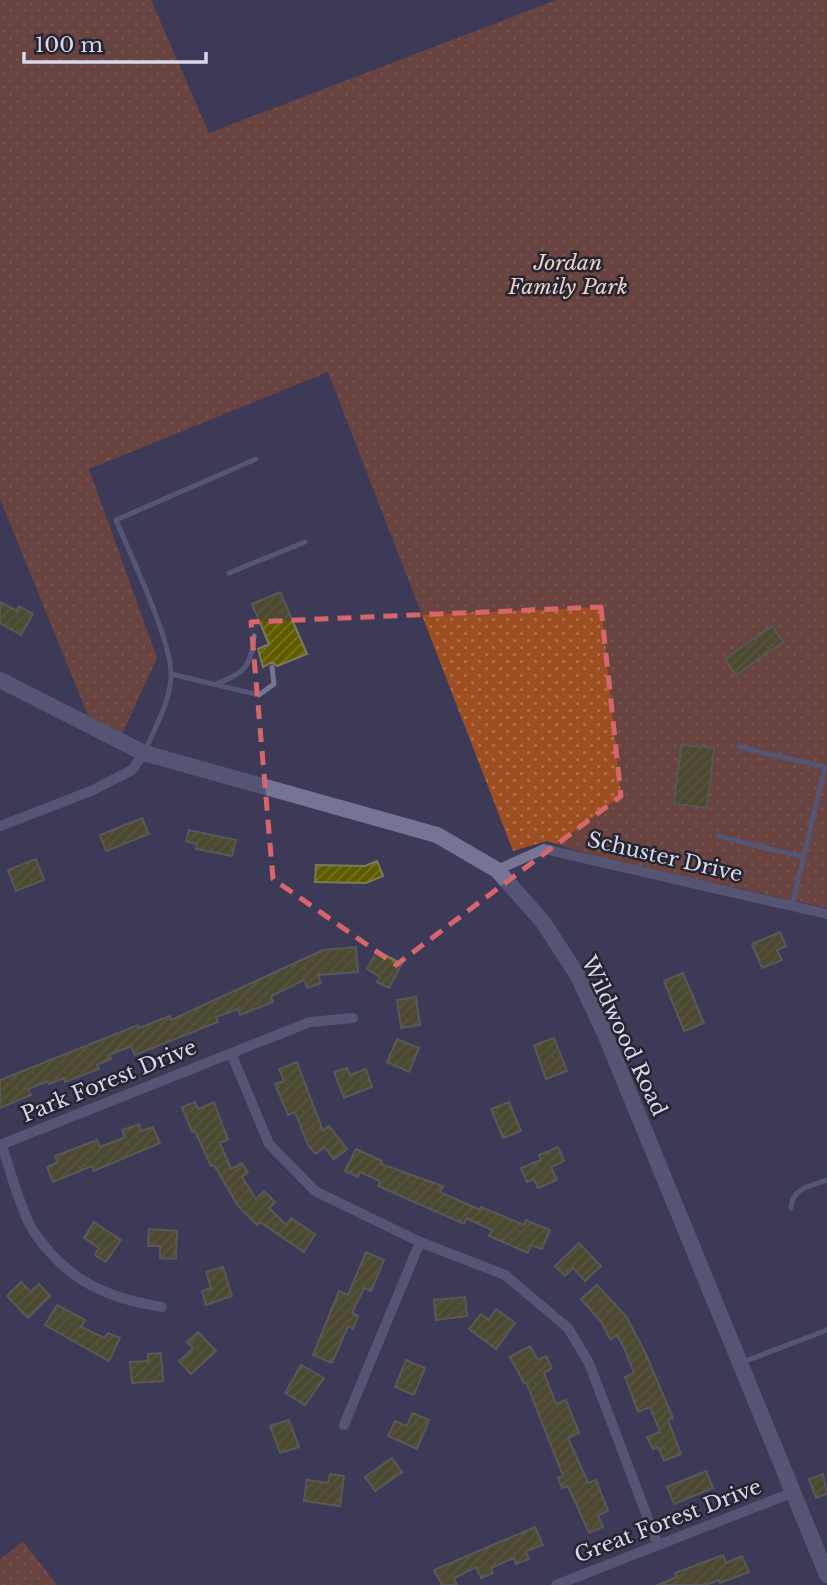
<svg xmlns="http://www.w3.org/2000/svg" width="827" height="1585" viewBox="0 0 827 1585" font-family="'Libre Baskerville',serif">
<style>
.park{fill:url(#park-dots)}
.building{fill:url(#building-hatch);stroke:#7b7b58;stroke-width:2}
.lines{fill:none;stroke-linecap:round;stroke-linejoin:round}
.lane{stroke:#767495;stroke-width:5}
.street{stroke:#767495;stroke-width:10}
.secondary{stroke:#767495;stroke-width:16}
.marked{fill:none;stroke:#d7666c;stroke-width:5;stroke-dasharray:14 9;stroke-linejoin:round}
.labels{text-anchor:middle;stroke-width:5;stroke-linejoin:round;paint-order:stroke}
.park-label{font-size:21px;font-style:italic;fill:#eed0c2;stroke:#252431}
.street-label{font-size:21px;fill:#d9d8eb;stroke:#252431}
</style>
<defs>
<pattern id="park-dots" width="8" height="8" patternUnits="userSpaceOnUse" patternTransform="scale(1.75)"><rect width="8" height="8" fill="#9e4f22"/><path d="M2 2h.1M6 6h.1" fill="none" stroke="#af704d" stroke-width="1.8" stroke-linecap="round"/></pattern>
<pattern id="building-hatch" width="6" height="6" patternUnits="userSpaceOnUse" patternTransform="scale(1.75)"><rect width="6" height="6" fill="#5f5c00"/><path d="M-1 1l2-2M0 6l6-6M5 7l2-2" fill="none" stroke="#757325"/></pattern>
</defs>
<rect width="100%" height="100%" fill="#3d3a58"/>
<path class="park" d="M 0,0 L 151,0 L 209,133 L 556,0 L 827,0 L 827,908 L 590,855 L 547,841 L 513,851 L 328,372 L 89,469 L 157,658 L 122,734 L 89,718 L 0,499 Z
M 23,1541 L 57,1585 L 0,1585 L 0,1560 Z"/>
<path class="building" d="M 280,592 L 307,654 L 277,666 L 272,662 L 263,667 L 258,649 L 269,644 L 252,604 Z
M 0,602 L 17,611 L 19,606 L 33,614 L 21,635 L 0,623 Z
M 772,626 L 783,642 L 736,675 L 725,659 Z
M 681,745 L 714,748 L 707,808 L 674,804 Z
M 142,818 L 149,834 L 106,851 L 100,835 Z
M 189,830 L 236,840 L 232,856 L 196,849 L 197,844 L 186,841 Z
M 36,859 L 44,880 L 16,891 L 8,870 Z
M 377,861 L 383,876 L 366,883 L 315,882 L 316,865 L 365,866 Z
M 780,932 L 786,946 L 777,950 L 782,960 L 762,968 L 752,944 Z
M 356,947 L 358,972 L 318,975 L 321,983 L 308,988 L 304,980 L 271,996 L 273,1002 L 240,1015 L 238,1009 L 216,1017 L 218,1022 L 135,1055 L 131,1046 L 109,1055 L 111,1059 L 97,1065 L 99,1069 L 65,1082 L 64,1078 L 49,1084 L 48,1081 L 28,1089 L 31,1095 L 0,1108 L 0,1080 L 138,1025 L 139,1028 L 170,1016 L 171,1020 L 323,950 Z
M 377,951 L 402,964 L 389,988 L 377,982 L 380,977 L 367,969 Z
M 683,973 L 704,1023 L 684,1031 L 664,981 Z
M 416,997 L 420,1025 L 401,1028 L 397,1000 Z
M 554,1038 L 567,1071 L 546,1079 L 534,1045 Z
M 397,1039 L 419,1048 L 409,1072 L 387,1062 Z
M 297,1062 L 323,1131 L 329,1126 L 347,1149 L 334,1159 L 324,1147 L 316,1154 L 308,1145 L 295,1112 L 288,1115 L 275,1084 L 284,1081 L 279,1069 Z
M 347,1068 L 350,1075 L 366,1069 L 372,1087 L 344,1098 L 334,1072 Z
M 195,1102 L 198,1109 L 214,1102 L 228,1140 L 220,1143 L 231,1169 L 242,1163 L 248,1173 L 242,1177 L 256,1199 L 264,1191 L 275,1202 L 269,1208 L 286,1225 L 291,1218 L 315,1234 L 304,1252 L 260,1222 L 257,1225 L 238,1206 L 214,1165 L 211,1166 L 195,1131 L 192,1132 L 182,1107 Z
M 509,1102 L 521,1131 L 503,1138 L 491,1109 Z
M 139,1124 L 141,1131 L 153,1127 L 160,1143 L 94,1171 L 92,1166 L 53,1182 L 47,1167 L 58,1162 L 55,1156 L 97,1140 L 100,1147 L 125,1137 L 122,1130 Z
M 558,1147 L 564,1161 L 551,1167 L 557,1180 L 538,1188 L 534,1179 L 527,1182 L 521,1168 L 541,1160 L 539,1155 Z
M 356,1149 L 382,1161 L 381,1164 L 443,1186 L 440,1192 L 480,1210 L 481,1207 L 524,1225 L 526,1220 L 550,1230 L 542,1249 L 531,1245 L 528,1253 L 489,1236 L 492,1230 L 466,1218 L 464,1224 L 378,1186 L 380,1181 L 360,1172 L 358,1177 L 345,1171 Z
M 94,1222 L 121,1240 L 106,1262 L 95,1255 L 99,1248 L 84,1238 Z
M 149,1229 L 177,1231 L 176,1259 L 160,1258 L 160,1246 L 148,1246 Z
M 579,1243 L 601,1266 L 585,1281 L 573,1268 L 565,1276 L 555,1266 Z
M 366,1252 L 384,1260 L 371,1291 L 364,1288 L 352,1313 L 358,1316 L 353,1329 L 348,1326 L 332,1363 L 313,1355 L 339,1291 L 348,1295 Z
M 223,1267 L 232,1296 L 206,1305 L 202,1291 L 211,1288 L 206,1272 Z
M 21,1282 L 31,1292 L 39,1284 L 50,1296 L 28,1318 L 7,1296 Z
M 597,1285 L 626,1316 L 645,1352 L 673,1418 L 668,1420 L 681,1454 L 664,1461 L 658,1447 L 653,1449 L 647,1437 L 660,1432 L 650,1407 L 638,1412 L 625,1377 L 634,1373 L 624,1348 L 617,1335 L 610,1339 L 602,1323 L 581,1299 Z
M 465,1297 L 467,1316 L 436,1320 L 434,1300 Z
M 57,1305 L 85,1320 L 81,1327 L 105,1338 L 108,1333 L 120,1338 L 109,1361 L 45,1325 Z
M 496,1309 L 515,1323 L 496,1349 L 469,1329 L 481,1314 L 489,1320 Z
M 198,1332 L 216,1351 L 191,1374 L 179,1361 L 193,1348 L 187,1342 Z
M 530,1346 L 538,1360 L 546,1356 L 552,1368 L 544,1373 L 556,1404 L 566,1400 L 579,1433 L 568,1438 L 588,1483 L 596,1480 L 608,1511 L 598,1515 L 603,1527 L 589,1533 L 568,1486 L 562,1488 L 558,1478 L 563,1476 L 526,1382 L 524,1383 L 510,1357 Z
M 161,1353 L 163,1381 L 132,1383 L 130,1362 L 148,1361 L 148,1354 Z
M 406,1360 L 425,1368 L 414,1395 L 395,1387 Z
M 301,1365 L 324,1378 L 305,1405 L 285,1393 Z
M 412,1413 L 429,1420 L 417,1449 L 388,1436 L 395,1421 L 407,1426 Z
M 289,1420 L 299,1447 L 280,1453 L 270,1426 Z
M 392,1458 L 402,1472 L 375,1491 L 365,1477 Z
M 706,1471 L 713,1488 L 674,1504 L 667,1487 Z
M 330,1474 L 344,1476 L 340,1506 L 304,1501 L 307,1480 L 328,1483 Z
M 823,1474 L 827,1494 L 816,1498 L 809,1479 Z
M 535,1527 L 543,1545 L 526,1551 L 529,1559 L 516,1564 L 514,1558 L 491,1568 L 493,1573 L 481,1578 L 476,1567 L 454,1578 L 457,1585 L 442,1585 L 434,1570 Z
M 723,1555 L 726,1563 L 742,1556 L 749,1572 L 720,1583 L 719,1580 L 706,1585 L 657,1585 L 677,1577 L 675,1573 Z"/>
<g class="lines">
<path class="lane" d="M 229,573 L 305,542
M 171,674 L 259,695 L 274,684 L 272,667
M 216,684 C 245,672 251,668 254,636
M 739,747 L 825,767 L 792,906
M 146,749 C 155,727 172,698 171,673 C 170,638 131,556 116,520 L 256,459
M 718,836 L 804,857
M 791,1208 C 792,1188 810,1186 827,1180
M 743,1362 L 827,1330"/>
<path class="street" d="M 0,826 L 91,791 L 132,770 L 144,753
M 497,870 L 544,849 L 827,914
M 231,1053 L 269,1144 L 315,1191 L 420,1242 L 505,1275 L 568,1328 L 589,1363 L 658,1545
M 1,1144 C 10,1168 22,1216 36,1235 C 70,1282 107,1298 162,1307
M 0,1145 L 310,1022 L 353,1018
M 344,1425 L 420,1242
M 556,1585 L 794,1492"/>
<path class="secondary" d="M 0,680 L 144,753 L 437,835 L 497,870 L 543,922 L 578,976 L 605,1034 L 827,1575"/>
</g>
<path d="M0 0H827V1585H0ZM 601,607 L 621,796 L 396,965 L 273,879 L 251,622 Z" fill="#3d3a58" fill-opacity=".55" fill-rule="evenodd"/>
<path class="marked" d="M 601,607 L 621,796 L 396,965 L 273,879 L 251,622 Z"/>
<g class="labels">
<g class="park-label">
<text x="568" y="270">Jordan<tspan x="568" dy="24">Family Park</tspan></text>
</g>
<g class="street-label">
<text transform="translate(665 857) rotate(13)" y="7">Schuster Drive</text>
<text transform="translate(624 1036) rotate(65)" y="7">Wildwood Road</text>
<text transform="translate(109 1081) rotate(-22)" y="7">Park Forest Drive</text>
<text transform="translate(668 1521) rotate(-21)" y="7">Great Forest Drive</text>
</g>
</g>
<path d="M24 52v10h182v-10" fill="none" stroke="#d9d8eb" stroke-width="3.5"/>
<text x="35" y="52" font-size="21" fill="#d9d8eb" stroke="#252431" stroke-width="5" paint-order="stroke">100 m</text>
</svg>
